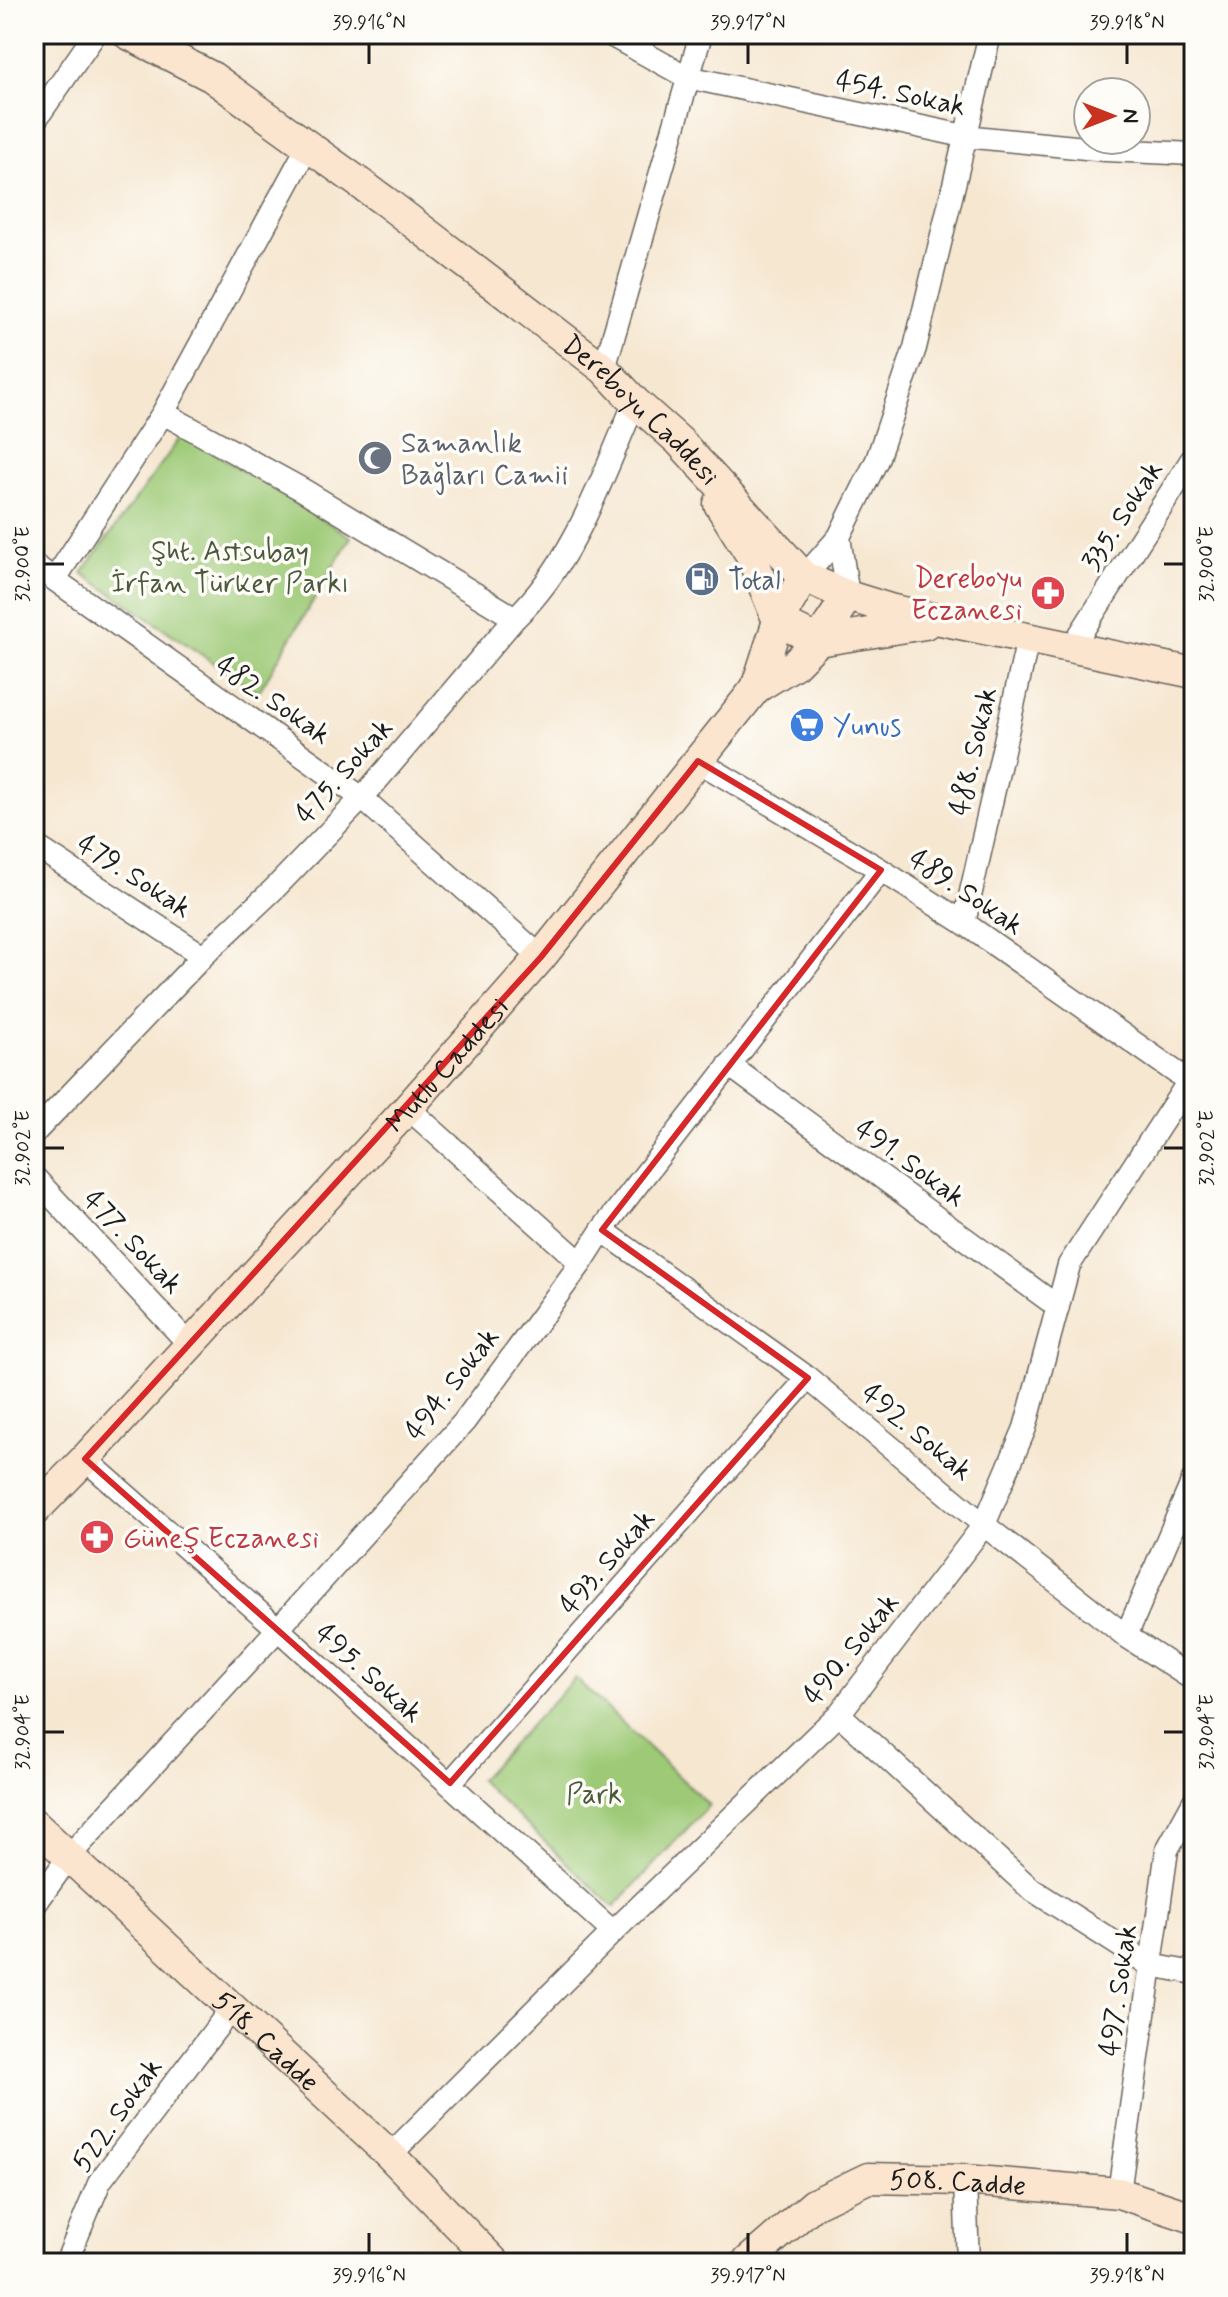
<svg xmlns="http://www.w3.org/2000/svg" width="1228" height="2297" viewBox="0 0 1228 2297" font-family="Mynerve,sans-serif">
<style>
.green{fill:#9eca77;stroke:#5d734a;stroke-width:2}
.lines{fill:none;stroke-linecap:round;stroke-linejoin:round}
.street-casing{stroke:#68635b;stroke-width:25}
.secondary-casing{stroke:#68635b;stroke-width:33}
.street{stroke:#fff;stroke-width:22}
.secondary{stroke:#fbe5cf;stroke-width:30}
.marked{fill:none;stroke:#d62828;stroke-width:6;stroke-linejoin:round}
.ticks{fill:none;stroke:#1c1c1c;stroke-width:3}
.labels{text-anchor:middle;stroke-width:7;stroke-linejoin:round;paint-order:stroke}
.street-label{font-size:28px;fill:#1c1c1c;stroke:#fdfcf7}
.worship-label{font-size:28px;fill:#5b616d;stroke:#fdfcf7;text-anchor:start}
.park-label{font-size:28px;fill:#4a593c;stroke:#fdfcf7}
.health-label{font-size:28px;fill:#be3a42;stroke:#fdfcf7;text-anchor:end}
.service-label{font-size:28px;fill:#4e5e75;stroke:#fdfcf7;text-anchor:start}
.shop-label{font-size:28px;fill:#366cbe;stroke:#fdfcf7;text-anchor:start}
.neatline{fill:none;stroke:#1c1c1c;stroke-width:3}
.ticks-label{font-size:20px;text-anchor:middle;fill:#1c1c1c}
</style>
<rect width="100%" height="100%" fill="#fdfcf7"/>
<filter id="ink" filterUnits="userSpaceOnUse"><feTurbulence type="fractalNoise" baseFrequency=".0125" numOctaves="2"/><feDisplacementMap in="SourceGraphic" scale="16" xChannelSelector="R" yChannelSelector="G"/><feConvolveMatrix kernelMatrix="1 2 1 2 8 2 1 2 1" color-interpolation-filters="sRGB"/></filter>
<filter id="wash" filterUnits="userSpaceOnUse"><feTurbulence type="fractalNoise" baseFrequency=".006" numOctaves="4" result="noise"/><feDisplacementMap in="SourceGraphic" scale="32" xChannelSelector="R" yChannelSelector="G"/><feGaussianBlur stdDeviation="1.8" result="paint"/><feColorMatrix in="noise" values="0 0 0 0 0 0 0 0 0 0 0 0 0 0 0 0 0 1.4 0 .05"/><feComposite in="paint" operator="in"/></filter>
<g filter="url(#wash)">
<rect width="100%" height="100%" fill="#f6e7d1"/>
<path class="green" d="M 183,434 L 351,537 L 258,693 L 82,573 Z
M 575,1678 L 709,1805 L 614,1907 L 479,1780 Z"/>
</g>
<g filter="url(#ink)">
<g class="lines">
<g class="street-casing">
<path id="street" d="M 609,34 L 687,77 L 964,136 L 1106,150 L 1194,154
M 34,122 L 95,34
M 604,369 L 701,34
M 163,413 L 303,490 L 515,618
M 839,537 L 848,596
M 34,565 L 362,798 L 541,957
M 804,577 L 839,537 L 877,460 L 915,348 L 990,34
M 55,579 L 163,413 L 308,146
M 1072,647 L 1194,456
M 698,761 L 881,870 L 964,923 L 1194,1085
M 34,845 L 203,956
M 964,923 L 1028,639
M 729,1065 L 1058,1307
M 408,1108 L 581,1263
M 34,1133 L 203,956 L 275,888 L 362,798 L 515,618 C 575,561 602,477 635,402
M 34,1177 L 190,1345
M 602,1230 L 808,1378 L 984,1525 L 1126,1636 L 1194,1680
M 85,1459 L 278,1629 L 613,1932
M 1126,1636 L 1194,1478
M 839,1714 L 1031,1889 L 1150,1965 L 1194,1973
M 450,1783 L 808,1378
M 34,1906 L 70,1855 L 278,1629 L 464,1422 L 581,1263 L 602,1230 L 881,870
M 390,2155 L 613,1932 L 839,1714 L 984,1525 L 1025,1428 L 1069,1265 L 1189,1081 L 1194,1068
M 965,2180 L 968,2263
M 1119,2193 L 1167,1850 L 1194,1801
M 66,2263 L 100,2181 L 231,2009"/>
</g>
<g class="secondary-casing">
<g id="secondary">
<path id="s1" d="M 128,34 L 212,77 L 386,202 L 604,369 L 635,402 L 679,441 L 804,577 L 848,596 L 893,610 L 1194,673"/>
<path d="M 719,504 L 751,555 L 778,621 L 818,641 L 925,624"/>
<path d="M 756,688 L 795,664 L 818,641 L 848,596"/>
<path id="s2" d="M 34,1511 L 85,1459 L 408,1108 L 541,957 L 756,688 L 778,621 L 804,577"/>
<path id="s3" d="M 34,1824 L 390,2155 L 495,2263"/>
<path id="s4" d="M 746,2263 L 814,2204 L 868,2178 L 965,2180 L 1119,2193 L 1194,2218"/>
</g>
</g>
<use href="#street" class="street"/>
<use href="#secondary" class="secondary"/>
</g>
</g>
<path class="marked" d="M 698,761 L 881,870 L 602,1230 L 808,1378 L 450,1783 L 85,1459 L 541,957 Z"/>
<path class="ticks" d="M 369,44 L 369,64M 748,44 L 748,64M 1127,44 L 1127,64M 44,564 L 64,564M 1164,564 L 1184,564M 44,1148 L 64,1148M 1164,1148 L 1184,1148M 44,1732 L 64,1732M 1164,1732 L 1184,1732M 369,2233 L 369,2253M 748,2233 L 748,2253M 1127,2233 L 1127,2253"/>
<defs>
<g id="mosque-disc" transform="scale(1.8)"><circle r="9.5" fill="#6b7280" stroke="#fdfcf7"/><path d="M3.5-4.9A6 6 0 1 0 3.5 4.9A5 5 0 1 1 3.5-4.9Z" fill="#fff"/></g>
<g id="fuel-disc" transform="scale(1.8)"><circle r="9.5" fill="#5c6f8a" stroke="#fdfcf7"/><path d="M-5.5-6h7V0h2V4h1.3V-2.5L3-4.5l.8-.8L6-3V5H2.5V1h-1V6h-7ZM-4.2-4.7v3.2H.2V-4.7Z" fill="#fff"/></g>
<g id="pharmacy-disc" transform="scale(1.8)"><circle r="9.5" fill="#e0444e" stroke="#fdfcf7"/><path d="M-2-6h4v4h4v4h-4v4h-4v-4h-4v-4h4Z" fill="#fff"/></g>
<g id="supermarket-disc" transform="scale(1.8)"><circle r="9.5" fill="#3f7fe0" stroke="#fdfcf7"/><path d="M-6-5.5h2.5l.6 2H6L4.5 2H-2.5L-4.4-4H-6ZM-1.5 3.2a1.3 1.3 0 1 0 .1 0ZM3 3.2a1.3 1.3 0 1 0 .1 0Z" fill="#fff"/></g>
</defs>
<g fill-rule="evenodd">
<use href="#mosque-disc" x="375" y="458"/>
<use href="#fuel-disc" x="702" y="579"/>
<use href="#pharmacy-disc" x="1048" y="593"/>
<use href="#supermarket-disc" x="807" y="725"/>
<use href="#pharmacy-disc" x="97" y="1537"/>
</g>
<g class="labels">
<g class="street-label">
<text transform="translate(901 92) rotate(12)" y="10">454. Sokak</text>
<text dy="10" stroke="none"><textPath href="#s1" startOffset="638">Dereboyu Caddesi</textPath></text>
<text transform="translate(1121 515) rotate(-57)" y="10">335. Sokak</text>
<text transform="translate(274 699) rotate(35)" y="10">482. Sokak</text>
<text transform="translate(972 751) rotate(-77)" y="10">488. Sokak</text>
<text transform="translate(343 770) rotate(-48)" y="10">475. Sokak</text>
<text transform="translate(135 875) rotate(33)" y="10">479. Sokak</text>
<text transform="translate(967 891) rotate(34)" y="10">489. Sokak</text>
<text dy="10" stroke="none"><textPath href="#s2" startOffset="608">Mutlu Caddesi</textPath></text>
<text transform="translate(911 1162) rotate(36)" y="10">491. Sokak</text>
<text transform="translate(134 1241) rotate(47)" y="10">477. Sokak</text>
<text transform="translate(451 1383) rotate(-52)" y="10">494. Sokak</text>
<text transform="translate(918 1431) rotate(40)" y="10">492. Sokak</text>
<text transform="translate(606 1561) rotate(-49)" y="10">493. Sokak</text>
<text transform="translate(850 1648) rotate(-51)" y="10">490. Sokak</text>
<text transform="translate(370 1672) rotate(42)" y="10">495. Sokak</text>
<text transform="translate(1117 1990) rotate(-82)" y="10">497. Sokak</text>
<text dy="10" stroke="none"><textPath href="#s3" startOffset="318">518. Cadde</textPath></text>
<text transform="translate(116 2114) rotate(-54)" y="10">522. Sokak</text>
<text dy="10" stroke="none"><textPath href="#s4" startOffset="240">508. Cadde</textPath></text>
</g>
<g class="worship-label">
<text x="401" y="452">Samanlık<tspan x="401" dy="32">Bağları Camii</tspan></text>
</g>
<g class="park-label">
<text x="230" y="560">Şht. Astsubay<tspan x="230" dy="32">İrfan Türker Parkı</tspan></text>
<text x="594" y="1803">Park</text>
</g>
<g class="health-label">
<text x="1022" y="587">Dereboyu<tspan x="1022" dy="32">Eczanesi</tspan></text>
<text x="123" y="1547" text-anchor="start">Güneş Eczanesi</text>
</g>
<g class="service-label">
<text x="728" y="589">Total</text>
</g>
<g class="shop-label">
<text x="833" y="735">Yunus</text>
</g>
</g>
<rect width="1228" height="2297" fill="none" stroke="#fdfcf7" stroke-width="88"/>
<g transform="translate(1112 116) rotate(90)"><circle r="38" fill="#fdfcf7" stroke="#a3a29f" stroke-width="2"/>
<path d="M0-6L14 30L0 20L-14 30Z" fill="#c8321e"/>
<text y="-12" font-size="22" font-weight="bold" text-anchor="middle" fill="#1c1c1c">N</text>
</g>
<rect x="44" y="44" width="1140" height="2209" class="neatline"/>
<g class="ticks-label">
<text x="369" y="29">39.916°N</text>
<text x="748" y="29">39.917°N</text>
<text x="1127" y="29">39.918°N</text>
<text transform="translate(22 564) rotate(-90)" y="7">32.900°E</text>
<text transform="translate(1206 564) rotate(-90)" y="7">32.900°E</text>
<text transform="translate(1206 1148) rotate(-90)" y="7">32.902°E</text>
<text transform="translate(22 1148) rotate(-90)" y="7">32.902°E</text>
<text transform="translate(1206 1732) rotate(-90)" y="7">32.904°E</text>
<text transform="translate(22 1732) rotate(-90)" y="7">32.904°E</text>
<text x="369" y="2282">39.916°N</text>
<text x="748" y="2282">39.917°N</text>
<text x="1127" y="2282">39.918°N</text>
</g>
</svg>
